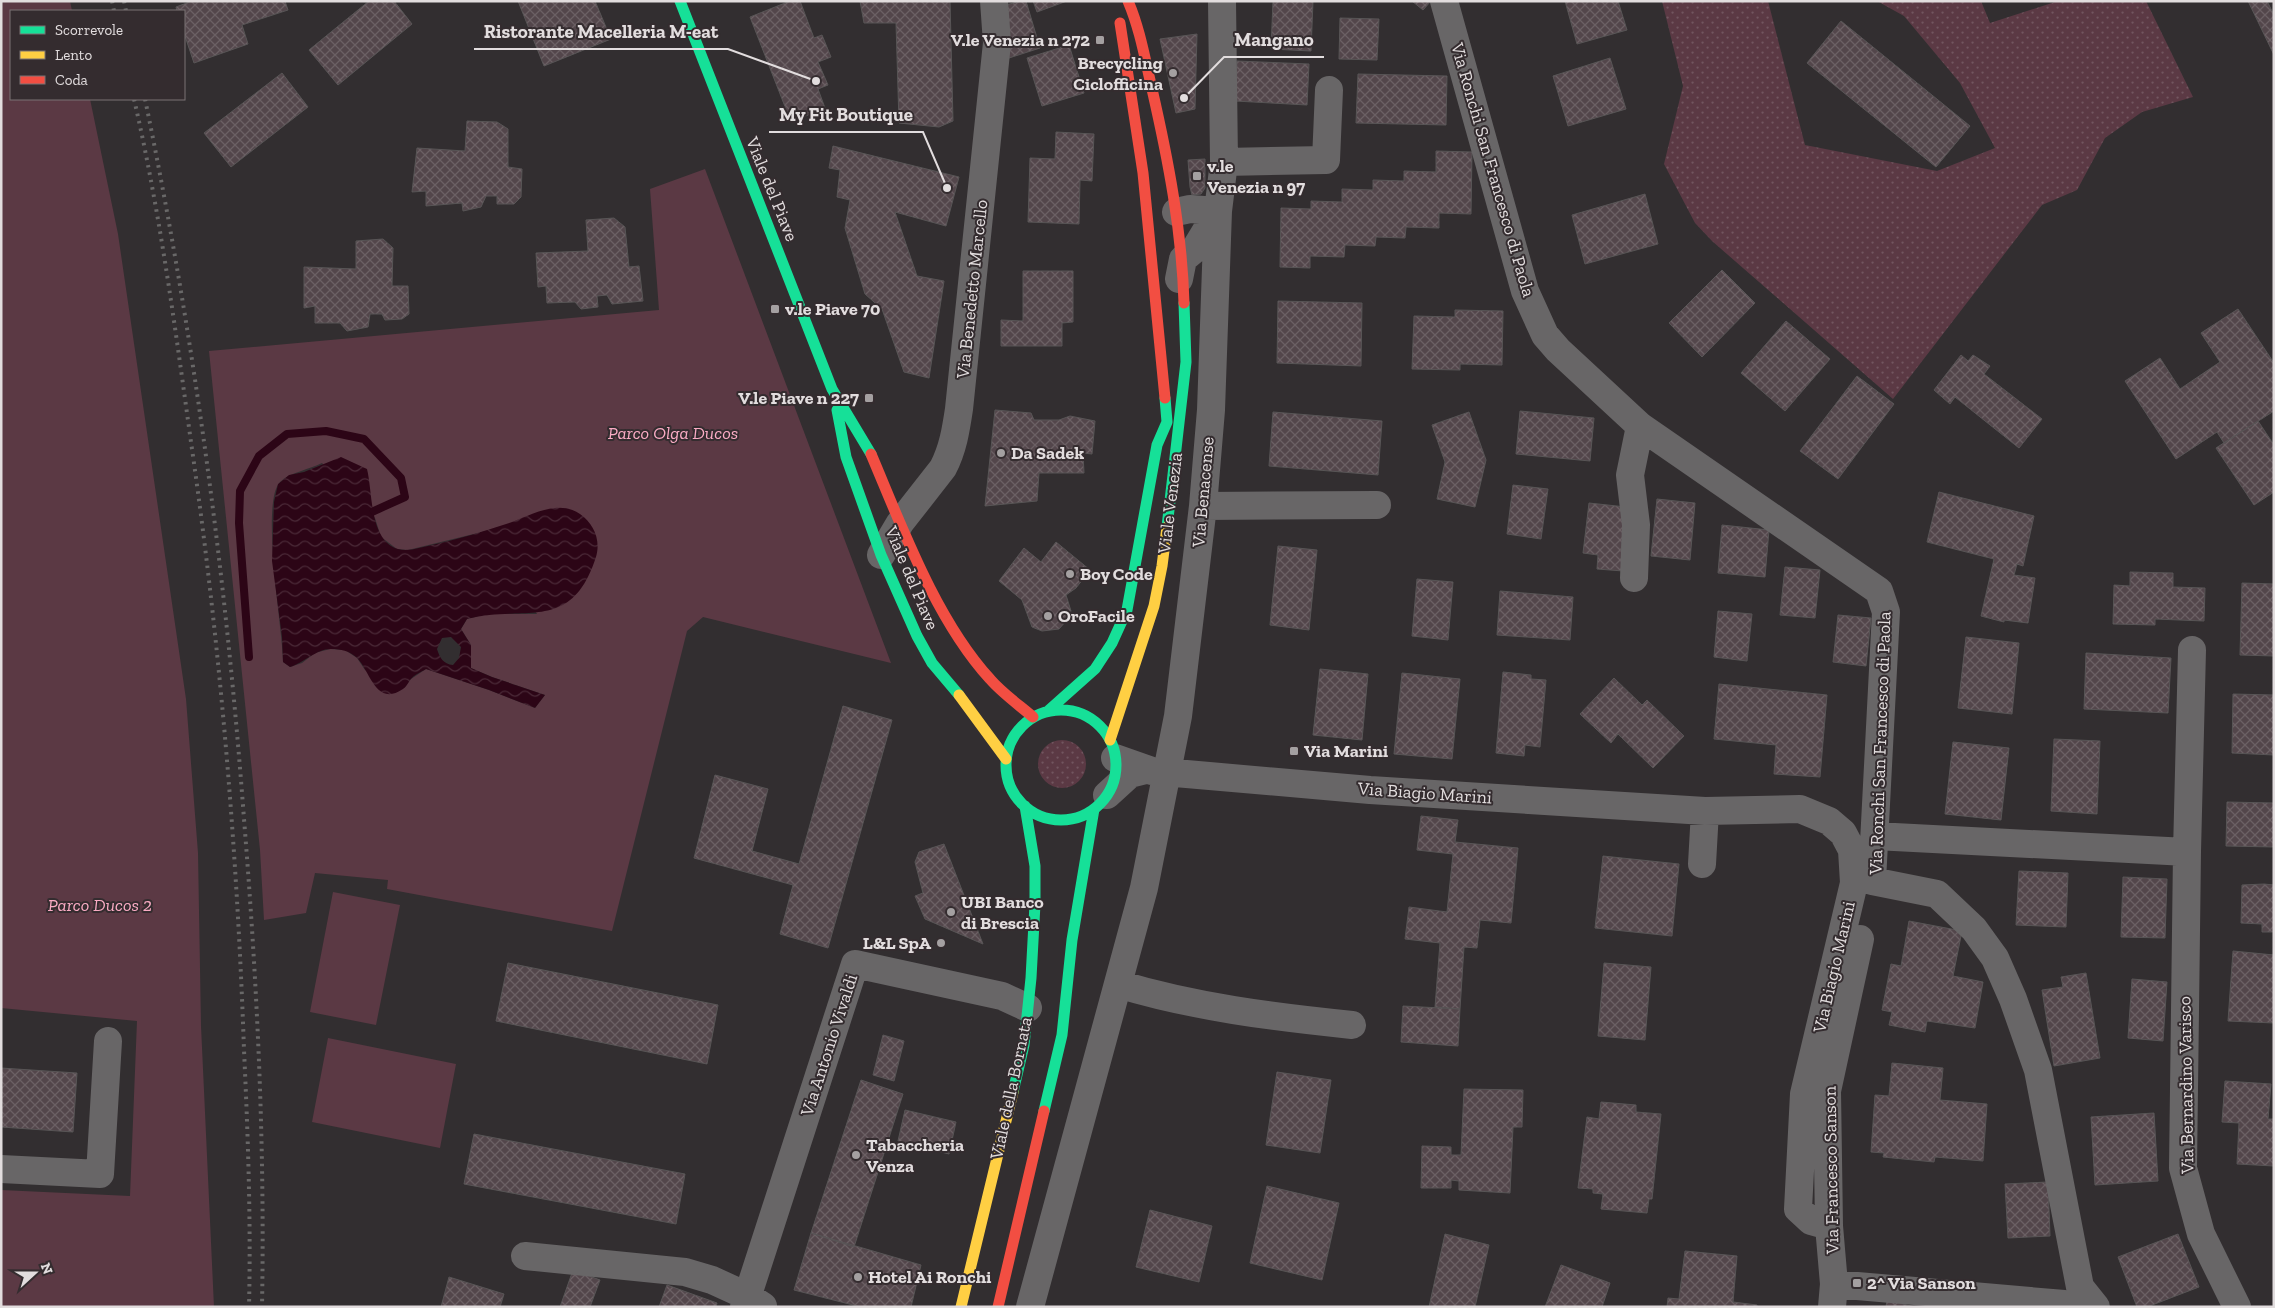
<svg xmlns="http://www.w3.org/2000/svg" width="2275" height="1308" viewBox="0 0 2275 1308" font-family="'Zilla Slab',serif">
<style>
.grass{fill:url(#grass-dots)}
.park{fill:#5b3944;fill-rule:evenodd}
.water{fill:url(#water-waves);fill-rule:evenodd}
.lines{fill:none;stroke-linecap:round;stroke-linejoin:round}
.stream{stroke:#2c0516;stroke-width:8}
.building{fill:url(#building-cross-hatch);stroke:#585556}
.street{stroke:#686667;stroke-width:28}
.fast{stroke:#16e098;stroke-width:11}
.slow{stroke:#ffcf43;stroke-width:11}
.jam{stroke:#f24e42;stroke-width:11}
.rail{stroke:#696868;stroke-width:4;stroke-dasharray:2.5 5;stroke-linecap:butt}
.poi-dot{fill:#a4a0a1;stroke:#342c2f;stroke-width:2}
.labels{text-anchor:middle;stroke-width:4;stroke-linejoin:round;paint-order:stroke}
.poi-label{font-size:18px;font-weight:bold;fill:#e2ddde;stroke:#342c2f;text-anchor:start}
.street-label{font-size:18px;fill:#e2ddde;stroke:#342c2f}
.park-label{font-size:18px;font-style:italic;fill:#fbacc5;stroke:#342c2f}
.leader{fill:none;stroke:#e2ddde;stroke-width:2}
.callout-dot{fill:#e2ddde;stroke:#342c2f;stroke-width:2}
.callout-label{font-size:19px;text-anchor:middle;font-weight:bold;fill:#e2ddde;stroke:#342c2f;stroke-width:4;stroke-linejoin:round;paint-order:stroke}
</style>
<defs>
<pattern id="grass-dots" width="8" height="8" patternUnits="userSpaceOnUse" patternTransform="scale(1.25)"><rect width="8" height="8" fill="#5b3944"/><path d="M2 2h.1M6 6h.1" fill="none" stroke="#72555f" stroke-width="1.8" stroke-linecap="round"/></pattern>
<pattern id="water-waves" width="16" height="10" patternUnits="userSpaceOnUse" patternTransform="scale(1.25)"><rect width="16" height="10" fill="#2c0516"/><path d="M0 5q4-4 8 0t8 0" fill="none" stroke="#4a2937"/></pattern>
<pattern id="building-cross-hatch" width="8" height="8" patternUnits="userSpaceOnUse" patternTransform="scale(1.25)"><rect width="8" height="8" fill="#53464b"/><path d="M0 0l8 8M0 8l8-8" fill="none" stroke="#6b6064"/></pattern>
</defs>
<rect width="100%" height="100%" fill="#322e30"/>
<path class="grass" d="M 1662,1 L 1768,1 L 1805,145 L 1937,171 L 1995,148 L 1960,83 L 1904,16 L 1877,1 L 1981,1 L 1990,23 L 2058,1 L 2146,1 L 2193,97 L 2142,112 L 2105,138 L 2077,190 L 2042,205 L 1893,399 L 1712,241 L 1695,223 L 1664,164 L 1683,86 Z
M1038 764a24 24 0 1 1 48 0a24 24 0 1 1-48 0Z"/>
<path class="park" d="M 1,1 L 70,1 L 72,11 L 11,11 L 11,99 L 90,99 L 118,234 L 186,699 L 198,853 L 201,1026 L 214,1307 L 1,1307 L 1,1190 L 130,1196 L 137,1021 L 1,1008 Z
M 705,169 L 891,663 L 703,617 L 687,631 L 612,931 L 387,889 L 388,880 L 315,873 L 306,913 L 264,920 L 260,850 L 209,351 L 659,310 L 650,189 ZM 322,463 L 375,518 L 381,537 L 397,549 L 408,550 L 486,531 L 537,614 L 487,614 L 467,619 L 461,629 L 471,645 L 471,668 L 492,677 L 545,695 L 535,708 L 489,690 L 426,669 L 411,679 L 404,688 L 365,670 L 357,658 L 345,650 L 330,649 L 315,653 L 302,663 L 290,667 L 283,662 C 283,630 260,503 280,482 C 289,473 310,469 322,463 Z
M 333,892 L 400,905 L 376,1025 L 310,1012 Z
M 328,1038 L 456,1064 L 440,1148 L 312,1122 Z"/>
<path class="water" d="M 341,457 L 367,469 C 373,493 369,540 398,549 C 409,552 421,547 432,545 C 459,539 485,531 512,522 C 525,517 541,509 555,508 C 564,507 573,509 580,514 C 594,524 601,540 596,557 C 571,634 526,604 467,619 L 461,629 L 471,645 L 471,668 L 492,677 L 545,695 L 535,708 L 489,690 L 426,669 C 421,672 414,675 410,680 C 408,683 406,687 403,689 C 375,708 370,669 356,657 C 349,651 341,649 331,649 C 316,649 304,663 290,667 L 283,662 L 282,637 L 272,561 L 274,502 L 278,484 L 289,475 L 304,472 ZM 451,637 L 461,647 L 459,658 L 453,665 C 443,664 440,658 437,649 L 442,638 Z"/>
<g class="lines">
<path class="stream" d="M 249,657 L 239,523 L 240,491 L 259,456 L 287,434 L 326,431 L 364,439 L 401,478 L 405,497 L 374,511"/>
</g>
<path class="building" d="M 192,1 L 285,1 L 288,10 L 242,25 L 248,44 L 194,63 L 184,33 L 184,11 L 177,11 L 176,7 Z
M 369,1 L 394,1 L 412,24 L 338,85 L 309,50 Z
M 518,1 L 595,1 L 611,39 L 544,66 Z
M 790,1 L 800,1 L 814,38 L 822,35 L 831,57 L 818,62 L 828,85 L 818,89 L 825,108 L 791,122 L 750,17 Z
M 860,1 L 950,1 L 953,121 L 939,127 L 899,123 L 896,23 L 864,23 Z
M 1021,1 L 1026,1 L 1040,48 L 1006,59 L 1002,6 Z
M 1033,1 L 1067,1 L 1037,12 Z
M 1273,1 L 1313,1 L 1311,51 L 1271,49 Z
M 1412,1 L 1431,1 L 1423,10 Z
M 1565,1 L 1618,1 L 1627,30 L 1577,44 Z
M 2248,1 L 2267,1 L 2274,15 L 2274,55 Z
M 1340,18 L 1379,19 L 1377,60 L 1339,59 Z
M 1841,21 L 1970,126 L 1936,167 L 1807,63 Z
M 1197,34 L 1195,109 L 1176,113 L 1160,39 Z
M 1069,45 L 1084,93 L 1042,106 L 1027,58 Z
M 1610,58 L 1626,109 L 1568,126 L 1553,76 Z
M 1237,61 L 1309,64 L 1307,105 L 1235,101 Z
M 282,73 L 308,107 L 231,167 L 204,133 Z
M 1358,74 L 1447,76 L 1446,125 L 1356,123 Z
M 467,121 L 497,122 L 508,129 L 508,167 L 522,169 L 521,197 L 514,204 L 497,204 L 497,196 L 486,196 L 481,207 L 463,211 L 462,203 L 426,206 L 426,191 L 412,192 L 417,148 L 465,151 Z
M 1056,132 L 1094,134 L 1092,181 L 1080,180 L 1079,224 L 1028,222 L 1030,158 L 1055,159 Z
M 833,146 L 959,177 L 946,226 L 895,212 L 917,276 L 944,281 L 929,378 L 904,372 L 882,309 L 865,294 L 845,228 L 850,200 L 837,197 L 840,170 L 829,168 Z
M 1436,151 L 1472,152 L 1471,214 L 1439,213 L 1439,228 L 1406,227 L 1405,238 L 1376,237 L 1375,246 L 1345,245 L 1344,257 L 1310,256 L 1310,268 L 1280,267 L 1281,208 L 1311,209 L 1311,201 L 1342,202 L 1342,189 L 1373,190 L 1373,180 L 1404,181 L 1404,171 L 1436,172 Z
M 1205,159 L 1205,188 L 1201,194 L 1192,195 L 1190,187 L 1188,160 Z
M 1645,194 L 1658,244 L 1585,264 L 1572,215 Z
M 614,218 L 625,227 L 629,267 L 639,266 L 643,301 L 612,304 L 607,295 L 597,296 L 598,307 L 581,309 L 575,302 L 547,303 L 546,286 L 538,287 L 536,253 L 588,251 L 586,220 Z
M 383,239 L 393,248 L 392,286 L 408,286 L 409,314 L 402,319 L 385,320 L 382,314 L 370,314 L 368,327 L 347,331 L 340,323 L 315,323 L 315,306 L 304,308 L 304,267 L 356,269 L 356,241 Z
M 1722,270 L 1755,303 L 1702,357 L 1669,323 Z
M 1023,271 L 1073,271 L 1073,322 L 1062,323 L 1062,346 L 1001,346 L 1001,320 L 1023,321 Z
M 1278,301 L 1362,303 L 1361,366 L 1277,363 Z
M 2238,309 L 2274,363 L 2274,411 L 2224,443 L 2217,432 L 2176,459 L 2125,381 L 2160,358 L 2180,389 L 2220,362 L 2201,333 Z
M 1455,310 L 1503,311 L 1502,365 L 1460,364 L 1460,370 L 1412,369 L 1414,316 L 1455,317 Z
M 1786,321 L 1830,359 L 1785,411 L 1741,373 Z
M 1961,355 L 1968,361 L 1973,355 L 1990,366 L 1984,374 L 2042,419 L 2019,448 L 1955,397 L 1950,404 L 1934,390 Z
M 1857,376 L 1894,404 L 1838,479 L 1800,451 Z
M 995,410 L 1031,413 L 1034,420 L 1059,420 L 1070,416 L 1095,421 L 1092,454 L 1083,453 L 1084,473 L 1039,473 L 1037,501 L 985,506 Z
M 1520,411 L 1594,418 L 1590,461 L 1516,454 Z
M 1273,412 L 1382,421 L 1378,475 L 1269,466 Z
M 1469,412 L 1486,460 L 1475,507 L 1437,499 L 1445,462 L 1432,425 Z
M 2258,421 L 2274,445 L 2274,492 L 2254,505 L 2216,448 Z
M 1513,485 L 1548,489 L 1541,539 L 1507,534 Z
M 1939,492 L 2034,516 L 2023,566 L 2017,564 L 2014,575 L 2035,578 L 2028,623 L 2004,620 L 2004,622 L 1981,616 L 1994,559 L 1927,542 Z
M 1657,499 L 1695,503 L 1690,560 L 1651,556 Z
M 1589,503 L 1626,507 L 1621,551 L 1625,551 L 1623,571 L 1597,569 L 1598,555 L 1583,553 Z
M 1722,525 L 1769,530 L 1765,577 L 1718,573 Z
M 1056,542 L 1090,570 L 1076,588 L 1066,595 L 1071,611 L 1066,621 L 1059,629 L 1042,631 L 1032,627 L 1022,600 L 999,581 L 1024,548 L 1041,562 Z
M 1278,546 L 1317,550 L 1309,630 L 1270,625 Z
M 1785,567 L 1820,570 L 1815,618 L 1780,615 Z
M 2130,572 L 2173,573 L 2173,587 L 2205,588 L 2204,621 L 2155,619 L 2155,625 L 2113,624 L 2114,585 L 2130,586 Z
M 1417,579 L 1453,582 L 1448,640 L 1412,636 Z
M 2242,583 L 2274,584 L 2274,656 L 2240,655 Z
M 1500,591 L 1573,597 L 1570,640 L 1497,635 Z
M 1718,611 L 1752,614 L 1747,661 L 1714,657 Z
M 1838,615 L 1871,618 L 1866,666 L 1833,662 Z
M 1966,637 L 2019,643 L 2012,714 L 1958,708 Z
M 2086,653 L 2171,658 L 2168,713 L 2084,709 Z
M 1320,669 L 1368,674 L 1362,740 L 1313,735 Z
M 1503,672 L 1531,675 L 1531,679 L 1546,680 L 1540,747 L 1525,745 L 1524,756 L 1496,753 Z
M 1402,673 L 1460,679 L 1452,759 L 1394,754 Z
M 1614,678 L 1642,705 L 1647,700 L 1684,736 L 1653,768 L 1618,734 L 1611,743 L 1580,714 Z
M 1719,684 L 1827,695 L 1820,777 L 1774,774 L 1776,745 L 1714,739 Z
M 2233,694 L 2274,695 L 2274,755 L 2232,753 Z
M 843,706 L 892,720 L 828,948 L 780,934 L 793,885 L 694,858 L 715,775 L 768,789 L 752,851 L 799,864 Z
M 2054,739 L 2100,741 L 2097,814 L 2051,811 Z
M 1953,742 L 2009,748 L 2001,820 L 1945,814 Z
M 2227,802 L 2274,803 L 2274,847 L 2226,846 Z
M 1421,816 L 1458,820 L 1455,842 L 1518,848 L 1511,923 L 1480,920 L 1477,948 L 1464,947 L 1460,1009 L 1435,1007 L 1440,943 L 1405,939 L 1409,907 L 1447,912 L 1453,854 L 1417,850 Z
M 944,844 L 983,944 L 925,919 L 915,896 L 923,893 L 915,862 L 919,852 Z
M 1603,856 L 1679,864 L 1672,936 L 1595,928 Z
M 2019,871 L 2068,873 L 2066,927 L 2016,925 Z
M 2123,877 L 2167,879 L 2165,938 L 2121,937 Z
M 2264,884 L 2274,885 L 2274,932 L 2262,932 L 2262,924 L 2241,923 L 2242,885 Z
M 1909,921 L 1962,931 L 1953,976 L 1983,982 L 1975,1028 L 1927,1021 L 1925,1032 L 1889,1025 L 1892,1012 L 1882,1010 L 1891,964 L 1901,966 Z
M 2233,951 L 2274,955 L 2274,1023 L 2228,1021 Z
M 508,963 L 718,1005 L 707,1064 L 496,1021 Z
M 1604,963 L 1651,967 L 1645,1040 L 1598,1036 Z
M 2086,973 L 2100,1058 L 2054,1066 L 2042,990 L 2063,987 L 2061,977 Z
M 2132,979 L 2167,982 L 2163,1041 L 2128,1038 Z
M 1403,1006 L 1460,1009 L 1458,1046 L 1401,1042 Z
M 883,1035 L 904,1041 L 894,1081 L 873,1075 Z
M 1892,1063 L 1943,1068 L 1940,1100 L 1987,1104 L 1983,1161 L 1935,1157 L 1934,1162 L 1883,1157 L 1884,1153 L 1871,1152 L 1875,1095 L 1889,1096 Z
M 1,1068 L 77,1073 L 73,1132 L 1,1127 Z
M 1277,1072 L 1331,1080 L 1320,1153 L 1266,1145 Z
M 861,1080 L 903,1094 L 854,1247 L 811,1233 Z
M 2225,1081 L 2271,1084 L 2268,1119 L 2274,1119 L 2274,1166 L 2237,1164 L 2239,1123 L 2222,1122 Z
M 1464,1089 L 1523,1090 L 1522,1127 L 1513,1127 L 1510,1193 L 1459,1190 L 1459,1181 L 1451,1180 L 1451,1188 L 1421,1188 L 1422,1146 L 1451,1147 L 1451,1155 L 1461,1155 Z
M 1601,1102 L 1636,1105 L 1636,1112 L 1661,1114 L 1652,1199 L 1649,1199 L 1647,1213 L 1601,1209 L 1603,1194 L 1593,1193 L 1593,1189 L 1578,1188 L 1587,1117 L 1599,1119 Z
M 905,1110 L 956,1122 L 949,1154 L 898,1141 Z
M 2154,1113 L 2158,1181 L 2095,1185 L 2091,1117 Z
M 474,1134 L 685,1174 L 676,1224 L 464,1184 Z
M 2048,1182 L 2050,1236 L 2008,1238 L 2005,1184 Z
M 1267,1186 L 1339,1203 L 1322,1280 L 1250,1263 Z
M 1150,1210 L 1212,1226 L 1199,1282 L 1136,1267 Z
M 811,1233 L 921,1265 L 911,1307 L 861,1307 L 794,1290 Z
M 1445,1234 L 1489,1245 L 1475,1307 L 1429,1307 Z
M 2178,1234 L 2199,1287 L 2147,1307 L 2137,1307 L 2118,1257 Z
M 1685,1251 L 1737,1256 L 1733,1302 L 1757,1305 L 1757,1307 L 1667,1307 L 1668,1298 L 1679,1299 Z
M 1561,1265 L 1610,1283 L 1602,1307 L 1545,1307 Z
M 573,1270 L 600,1280 L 590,1307 L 560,1307 Z
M 449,1277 L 504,1294 L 500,1307 L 441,1307 Z
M 667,1285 L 717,1303 L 716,1307 L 659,1307 Z
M 1887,1300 L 1915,1307 L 1886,1307 Z"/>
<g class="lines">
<path class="street" d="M 1444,1 L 1525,291 L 1545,335 L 1558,350 L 1640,426 L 1879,591 L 1886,612 L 1872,881 L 1937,894 L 1974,929 L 1995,958 L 2013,999 L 2038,1070 L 2080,1287 L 2096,1307
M 1224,162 L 1326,160 L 1329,90
M 1176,212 L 1190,209 L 1218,211 L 1195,249 L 1183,259 L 1179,279
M 1203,506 L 1377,505
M 881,555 L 900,523 L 943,468 C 953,449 956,429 959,409 L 997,43 L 994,1
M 1634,578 L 1636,525 L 1630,475 L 1640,426
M 2192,650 L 2187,852 L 2183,1168 L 2201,1234 L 2237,1307
M 1115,758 L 1152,771 L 1370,790 L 1705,811 L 1800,809 L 1829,821 L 1843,833 L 1852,850 L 1854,883 L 1804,1094 L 1798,1209 L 1811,1221 L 1829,1226
M 1107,795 L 1130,774 L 1146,770
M 1875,836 L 2187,852
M 1702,864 L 1705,811
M 1118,984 C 1194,1007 1273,1017 1352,1025
M 1,1169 L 100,1174 L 108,1041
M 525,1256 L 685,1272 L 712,1280 L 747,1296 L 763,1306
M 1834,1284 L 2064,1304
M 744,1307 L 855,964 L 1002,996 L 1028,1008
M 1030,1307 L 1144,888 L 1178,716 L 1203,506 L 1211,410 L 1218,211 L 1224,162 L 1222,1
M 1832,1307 L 1834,1284 L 1829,1226 L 1827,1091 L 1860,939"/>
<path class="fast" d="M 680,1 L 832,389 L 871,454
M 837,410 L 846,457 L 881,555 L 917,636 L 932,663 L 959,695
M 1167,527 L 1186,362 L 1184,303
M 1049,710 L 1095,669 L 1112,643 L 1127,610 L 1157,445 L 1167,422 L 1165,398
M1006 765a55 55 0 1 1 110 0a55 55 0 1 1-110 0Z
M 1013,1092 L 1024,1045 L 1031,978 L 1035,904 L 1035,866 L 1025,806
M 1044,1111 L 1062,1035 L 1072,940 L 1094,809"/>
<path class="slow" d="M 959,695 L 1006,759
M 1110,740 L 1154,606 L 1162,566 L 1167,527
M 961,1307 L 1013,1092"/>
<path class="jam" d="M 1128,1 C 1140,29 1145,59 1152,89 C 1168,159 1182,231 1184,303
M 1120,23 L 1143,173 L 1165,398
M 871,454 C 902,527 936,620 990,679 C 1002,693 1019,705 1033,717
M 998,1307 L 1044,1111"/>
<path class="rail" d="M 112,1 L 114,11
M 124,1 L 126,11
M 134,99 C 160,212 175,327 191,442 C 220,644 237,847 244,1050 C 248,1136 251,1221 249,1307
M 145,99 C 194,336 226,577 244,819 C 257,981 265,1143 262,1307"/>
</g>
<g class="poi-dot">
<rect x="1095" y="35" width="10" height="10" rx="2.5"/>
<circle cx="1173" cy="73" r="5"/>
<rect x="1192" y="171" width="10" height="10" rx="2.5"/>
<rect x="770" y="304" width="10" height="10" rx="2.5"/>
<rect x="864" y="393" width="10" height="10" rx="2.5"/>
<circle cx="1001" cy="453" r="5"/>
<circle cx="1070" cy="574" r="5"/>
<circle cx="1048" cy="616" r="5"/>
<rect x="1289" y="746" width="10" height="10" rx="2.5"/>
<circle cx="951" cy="912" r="5"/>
<circle cx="941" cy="943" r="5"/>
<circle cx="856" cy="1155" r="5"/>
<circle cx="858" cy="1277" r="5"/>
<rect x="1852" y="1278" width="10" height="10" rx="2.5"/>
</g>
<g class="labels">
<g class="poi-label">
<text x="1090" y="46" text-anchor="end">V.le Venezia n 272</text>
<text x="1163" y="69" text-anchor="end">Brecycling<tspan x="1163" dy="21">Ciclofficina</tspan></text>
<text x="1207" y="172">v.le<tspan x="1207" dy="21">Venezia n 97</tspan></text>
<text x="785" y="315">v.le Piave 70</text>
<text x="859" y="404" text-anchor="end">V.le Piave n 227</text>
<text x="1011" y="459">Da Sadek</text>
<text x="1080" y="580">Boy Code</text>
<text x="1058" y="622">OroFacile</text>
<text x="1304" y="757">Via Marini</text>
<text x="961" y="908">UBI Banco<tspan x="961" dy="21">di Brescia</tspan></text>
<text x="931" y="949" text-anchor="end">L&amp;L SpA</text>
<text x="866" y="1151">Tabaccheria<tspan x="866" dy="21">Venza</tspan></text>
<text x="868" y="1283">Hotel Ai Ronchi</text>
<text x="1867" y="1289">2^ Via Sanson</text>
</g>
<g class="street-label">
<text transform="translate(1493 170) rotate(74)" y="6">Via Ronchi San Francesco di Paola</text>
<text transform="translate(772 189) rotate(68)" y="6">Viale del Piave</text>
<text transform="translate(972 289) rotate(-84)" y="6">Via Benedetto Marcello</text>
<text transform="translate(1203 492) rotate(-85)" y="6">Via Benacense</text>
<text transform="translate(1170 503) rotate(-83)" y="6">Viale Venezia</text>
<text transform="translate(912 578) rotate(67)" y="6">Viale del Piave</text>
<text transform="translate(1880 743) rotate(-88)" y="6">Via Ronchi San Francesco di Paola</text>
<text transform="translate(1425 793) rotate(4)" y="6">Via Biagio Marini</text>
<text transform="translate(1834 967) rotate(-77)" y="6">Via Biagio Marini</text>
<text transform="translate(829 1045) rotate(-72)" y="6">Via Antonio Vivaldi</text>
<text transform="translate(2186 1085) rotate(-91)" y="6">Via Bernardino Varisco</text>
<text transform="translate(1011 1088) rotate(-78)" y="6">Viale della Bornata</text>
<text transform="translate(1831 1170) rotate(-91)" y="6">Via Francesco Sanson</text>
</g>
<g class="park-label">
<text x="673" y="439">Parco Olga Ducos</text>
<text x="100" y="911">Parco Ducos 2</text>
</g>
</g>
<path class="leader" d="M816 81L728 49H474M1184 98L1224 57H1324M947 188L923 132H769"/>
<g class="callout-dot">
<circle cx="816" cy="81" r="5"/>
<circle cx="1184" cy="98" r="5"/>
<circle cx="947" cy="188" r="5"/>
</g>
<g class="callout-label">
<text x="601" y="38">Ristorante Macelleria M-eat</text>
<text x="1274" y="46">Mangano</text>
<text x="846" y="121">My Fit Boutique</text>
</g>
<rect width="2275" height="1308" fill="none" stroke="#e2ddde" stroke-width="5"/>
<rect x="10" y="10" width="175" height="90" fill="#342c2f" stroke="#7a7375"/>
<rect x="20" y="26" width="25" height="8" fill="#16e098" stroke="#7a7375"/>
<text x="55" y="35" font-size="15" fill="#e2ddde">Scorrevole</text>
<rect x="20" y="51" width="25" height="8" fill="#ffcf43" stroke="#7a7375"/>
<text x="55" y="60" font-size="15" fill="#e2ddde">Lento</text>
<rect x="20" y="76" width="25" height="8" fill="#f24e42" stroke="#7a7375"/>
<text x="55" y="85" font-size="15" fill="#e2ddde">Coda</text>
<g transform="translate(35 1273) rotate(69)" stroke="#342c2f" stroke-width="4" paint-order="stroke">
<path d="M0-4L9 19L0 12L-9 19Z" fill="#e2ddde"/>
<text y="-8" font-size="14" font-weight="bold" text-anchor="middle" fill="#e2ddde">N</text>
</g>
</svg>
